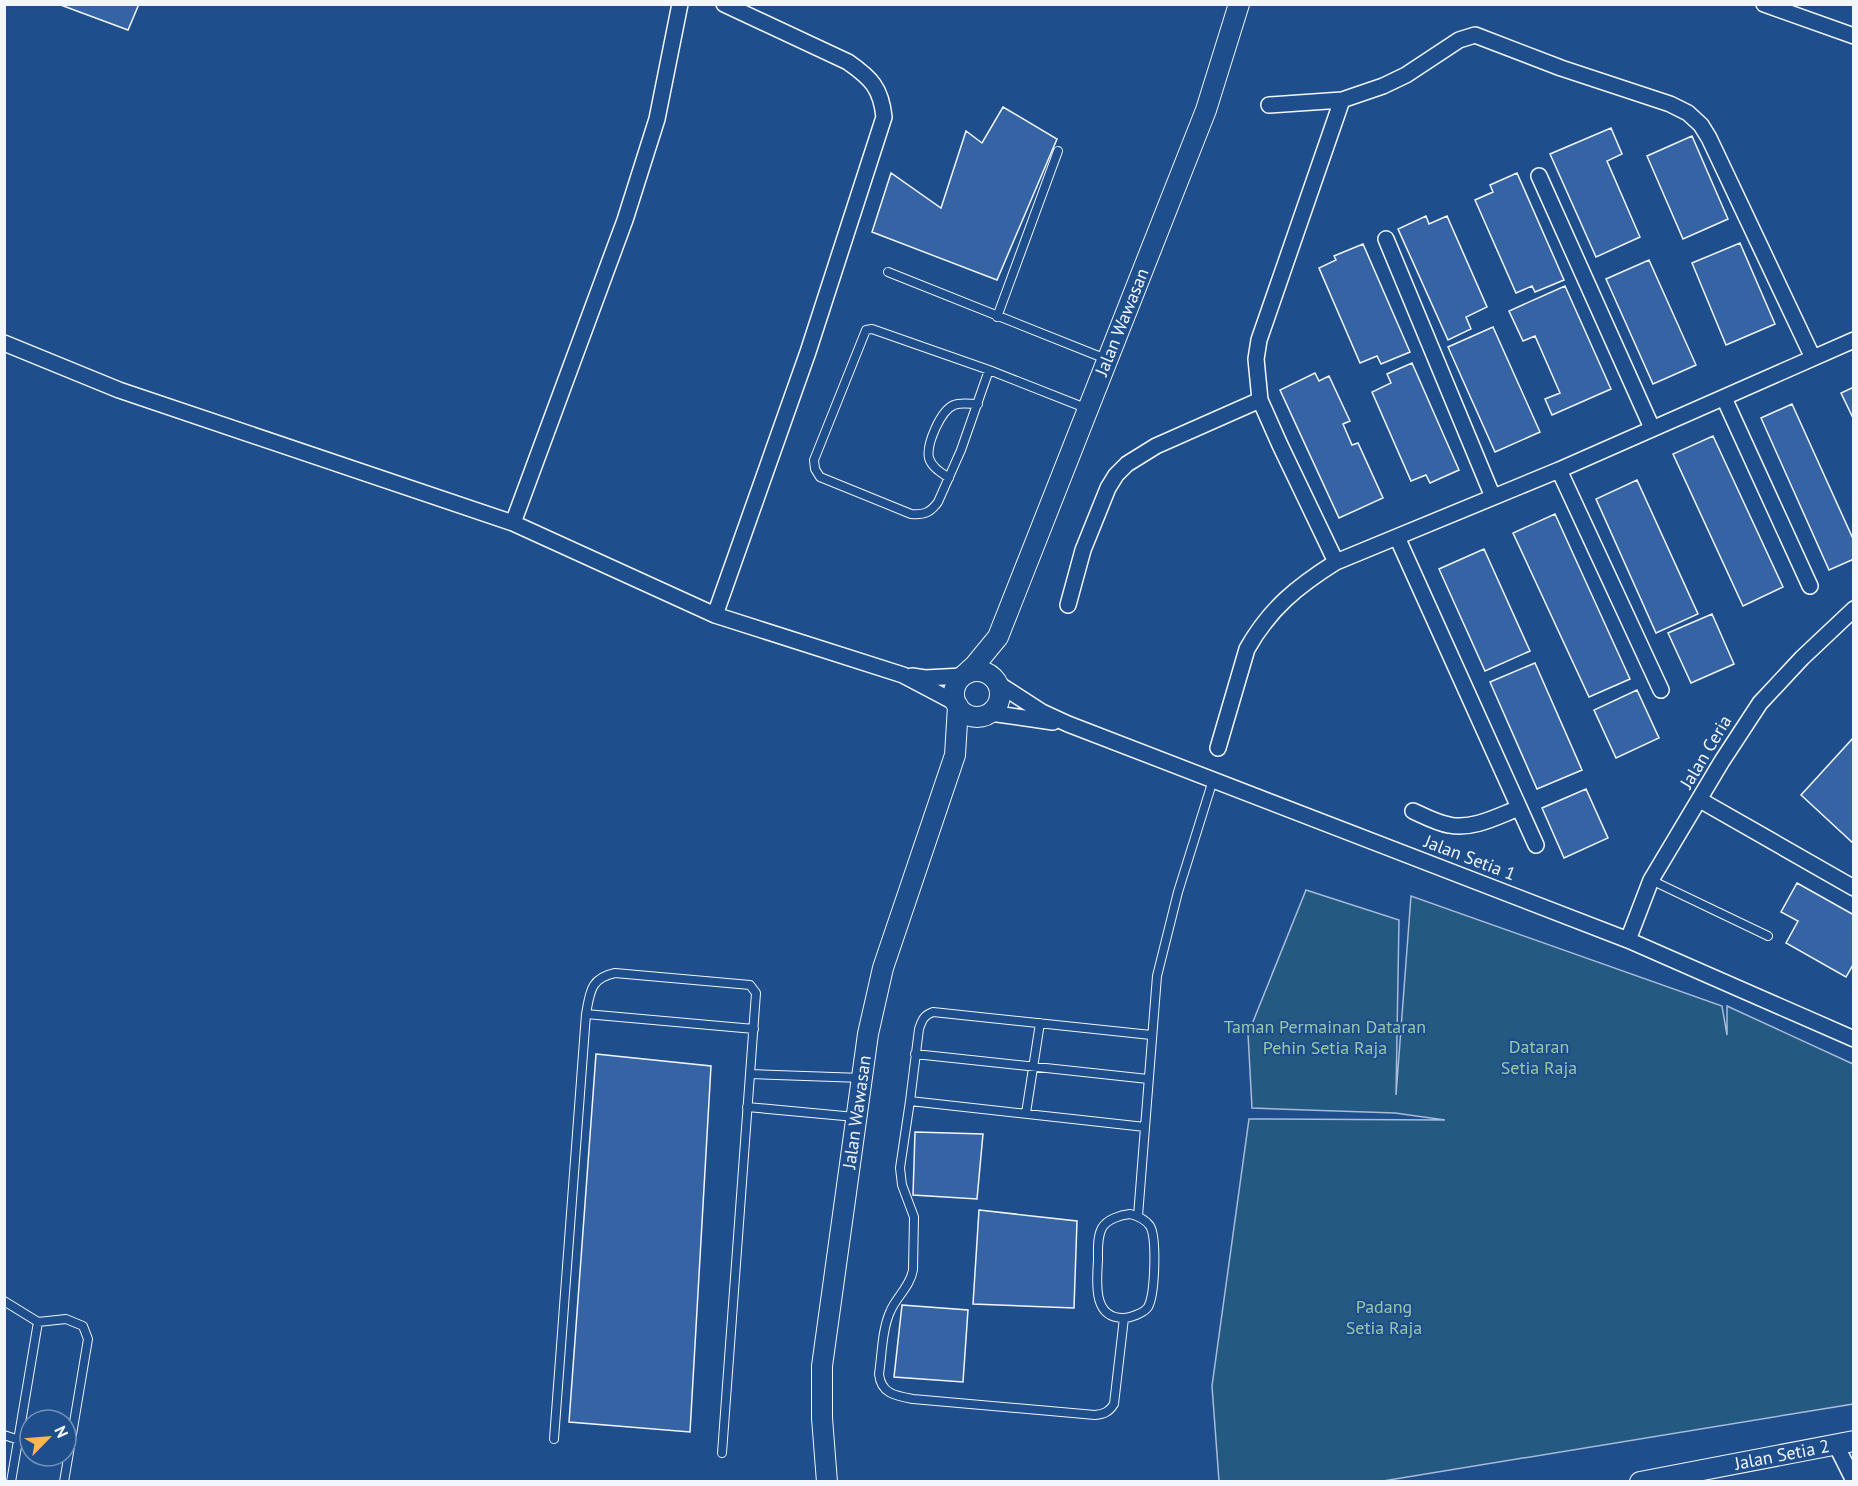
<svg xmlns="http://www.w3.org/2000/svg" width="1858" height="1486" viewBox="0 0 1858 1486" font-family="'PT Sans',sans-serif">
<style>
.green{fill:#245a82;stroke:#a8bbd7;stroke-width:1.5}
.building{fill:#3563a3;stroke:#f2f6ff;stroke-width:1.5}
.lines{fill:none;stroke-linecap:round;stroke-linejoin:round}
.service-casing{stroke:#f2f6ff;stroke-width:10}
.minor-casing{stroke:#f2f6ff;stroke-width:18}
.tertiary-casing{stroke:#f2f6ff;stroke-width:22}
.service{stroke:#1f4e8c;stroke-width:8}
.minor{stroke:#1f4e8c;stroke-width:15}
.tertiary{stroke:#1f4e8c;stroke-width:20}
.labels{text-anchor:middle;stroke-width:4.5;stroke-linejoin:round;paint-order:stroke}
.street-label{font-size:18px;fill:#f2f6ff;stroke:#1f4e8c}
.park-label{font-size:18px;fill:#97c8a6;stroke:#1f4e8c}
</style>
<rect width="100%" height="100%" fill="#1f4e8c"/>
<path class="green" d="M 1306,890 L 1399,920 L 1396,1095 L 1411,896 L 1722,1006 L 1727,1035 L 1727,1006 L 1853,1064 L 1853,1404 L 1383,1481 L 1219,1481 L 1212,1386 L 1249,1119 L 1445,1120 L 1395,1113 L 1252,1108 L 1248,1034 Z"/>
<path class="building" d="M 58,4 L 139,4 L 128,30 Z
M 1003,107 L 1057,139 L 997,280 L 872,232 L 891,173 L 941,208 L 966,131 L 982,143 Z
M 1611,128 L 1622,154 L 1607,161 L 1640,237 L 1596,257 L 1550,154 Z
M 1692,136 L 1728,219 L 1683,239 L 1647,156 Z
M 1517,173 L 1564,280 L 1535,292 L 1532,286 L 1516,293 L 1475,200 L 1493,192 L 1490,185 Z
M 1426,216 L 1429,224 L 1447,216 L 1487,307 L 1466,317 L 1471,329 L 1448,340 L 1398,229 Z
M 1740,243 L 1775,324 L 1726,345 L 1692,263 Z
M 1363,244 L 1410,352 L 1381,364 L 1377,356 L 1360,363 L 1319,268 L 1336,260 L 1334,256 Z
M 1649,260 L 1696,365 L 1653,384 L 1606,279 Z
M 1565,286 L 1611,389 L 1552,415 L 1545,399 L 1560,393 L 1535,336 L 1523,341 L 1509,311 Z
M 1493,327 L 1540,432 L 1495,452 L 1448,347 Z
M 1412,363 L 1459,470 L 1430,483 L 1426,475 L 1411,481 L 1372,392 L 1391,383 L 1387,374 Z
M 1315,373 L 1319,381 L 1329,376 L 1350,421 L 1343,424 L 1352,445 L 1358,443 L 1383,498 L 1339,518 L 1280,390 Z
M 1854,387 L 1854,420 L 1841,393 Z
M 1792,404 L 1854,541 L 1854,559 L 1829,570 L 1761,418 Z
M 1713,436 L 1783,587 L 1743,606 L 1673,454 Z
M 1637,480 L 1698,614 L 1656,633 L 1596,499 Z
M 1555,514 L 1630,679 L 1589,697 L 1513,533 Z
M 1484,549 L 1530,651 L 1485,671 L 1439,569 Z
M 1712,614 L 1734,664 L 1691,683 L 1668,633 Z
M 1535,663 L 1582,770 L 1537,789 L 1490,682 Z
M 1637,690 L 1659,738 L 1616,758 L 1594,710 Z
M 1854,737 L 1854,844 L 1801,795 Z
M 1586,789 L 1608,838 L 1564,858 L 1542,808 Z
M 1797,883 L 1854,915 L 1854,963 L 1846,977 L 1786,943 L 1798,921 L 1781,912 Z
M 596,1054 L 711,1066 L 690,1432 L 569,1422 Z
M 915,1132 L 983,1134 L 977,1199 L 913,1195 Z
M 979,1210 L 1077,1221 L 1074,1308 L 973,1304 Z
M 902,1305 L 968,1310 L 963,1382 L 894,1377 Z"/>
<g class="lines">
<g class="service-casing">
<path id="service" d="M 888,272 L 1106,359
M 997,317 L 1058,151
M 989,370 L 961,450 L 938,502 C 930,513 924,515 911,514 L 820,477 L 815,469 L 814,460 L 866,330 L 872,329 L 989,370 L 1088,409
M 949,478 C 942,473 932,468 929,458 C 926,444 941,410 954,405 C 961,402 970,404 978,404
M 1651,880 L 1768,936
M 586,1014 L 754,1029
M 915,1054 L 1148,1079
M 750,1074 L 862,1078
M 910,1101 L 900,1168 L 902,1185 L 914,1217 L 913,1270 C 910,1287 896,1297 890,1312 C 882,1330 882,1354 879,1374 C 881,1394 896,1396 913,1399 L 1095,1415 C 1104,1414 1109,1412 1114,1404 L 1124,1318
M 747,1107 L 855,1117
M 1026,1113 L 1040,1023
M 1145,1127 L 910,1101 L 919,1029 C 922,1020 924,1015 933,1012 L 1151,1035
M 1130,1214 C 1138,1216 1145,1219 1150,1226 C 1157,1238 1155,1295 1148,1307 C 1144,1313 1130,1318 1123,1318 C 1092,1318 1097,1281 1098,1260 C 1098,1250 1097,1237 1102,1228 C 1107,1219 1121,1215 1130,1214 Z
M 1138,1216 L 1157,976 L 1178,892 L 1213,780
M 4,1301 L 38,1322 L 66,1319 L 83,1326 L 88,1339 L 64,1482
M 4,1435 L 19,1440
M 554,1439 L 586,1014 C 590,993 590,978 615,973 L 750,985 L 756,993 L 722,1453
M 11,1482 L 38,1322"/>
</g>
<g class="minor-casing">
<path id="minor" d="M 1764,4 L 1854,36
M 1269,105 L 1342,100 L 1383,86 L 1406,75 L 1459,40 L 1475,35 L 1561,68 L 1670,104 L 1688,113 L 1701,125 L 1709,138 L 1813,358
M 1539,176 L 1652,428
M 1386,239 L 1493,497
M 4,343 L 119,390 L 513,523 L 715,615 L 903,675 L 956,703
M 1724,398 L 1810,586
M 1559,470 L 1661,690
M 513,523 L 625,220 L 657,119 L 680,4
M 1397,537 L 1536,845
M 1336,562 L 1280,445 L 1260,400 L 1256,359 L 1259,340 L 1342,100
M 1068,605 L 1083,550 L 1108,488 L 1116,475 L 1127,464 L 1156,446 L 1260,400
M 715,615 L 808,352 L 884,117 C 881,88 871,78 848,62 L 724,4
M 912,676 L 925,678 L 963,676
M 997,683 L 1042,712 L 1068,724 L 1628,940 L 1854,1039
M 990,713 L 1053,722
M 1218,748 L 1247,649 C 1270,608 1298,586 1336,562 L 1559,470 L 1854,340
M 1700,800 L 1854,888
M 1413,811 C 1424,816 1437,823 1449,825 C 1473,830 1498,816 1519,808
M 1628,940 L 1651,880 L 1722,761 L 1760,703 L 1802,658 L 1854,609
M 1836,1445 L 1854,1481"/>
</g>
<g class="tertiary-casing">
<path id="tertiary" d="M954 694a23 23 0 1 1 46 0a23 23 0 1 1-46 0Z
M 963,676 L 975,665 L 998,637 L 1206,110 L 1239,4
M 827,1482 L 822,1418 L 822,1366 L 868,1034 L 883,968 L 955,755 L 958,706
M 1640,1482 L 1854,1441"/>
</g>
<use href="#service" class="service"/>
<use href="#minor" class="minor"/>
<use href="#tertiary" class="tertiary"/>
</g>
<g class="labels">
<g class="street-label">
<text transform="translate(1122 322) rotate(-68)" y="6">Jalan Wawasan</text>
<text transform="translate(1706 752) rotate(-59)" y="6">Jalan Ceria</text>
<text transform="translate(1470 858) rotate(21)" y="6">Jalan Setia 1</text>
<text transform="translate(857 1112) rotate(-82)" y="6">Jalan Wawasan</text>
<text transform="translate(1782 1455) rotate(-11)" y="6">Jalan Setia 2</text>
</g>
<g class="park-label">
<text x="1325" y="1033">Taman Permainan Dataran<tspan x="1325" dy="21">Pehin Setia Raja</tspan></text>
<text x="1539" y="1053">Dataran<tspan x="1539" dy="21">Setia Raja</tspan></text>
<text x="1384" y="1313">Padang<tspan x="1384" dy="21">Setia Raja</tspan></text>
</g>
</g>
<rect width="1858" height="1486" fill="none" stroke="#f2f6ff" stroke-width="12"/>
<g transform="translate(48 1438) rotate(65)"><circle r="28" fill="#1f4e8c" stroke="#7391ba" stroke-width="1.5"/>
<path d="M0-4.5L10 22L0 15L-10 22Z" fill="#ffb74d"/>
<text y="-9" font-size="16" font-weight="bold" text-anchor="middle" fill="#f2f6ff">N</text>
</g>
</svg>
